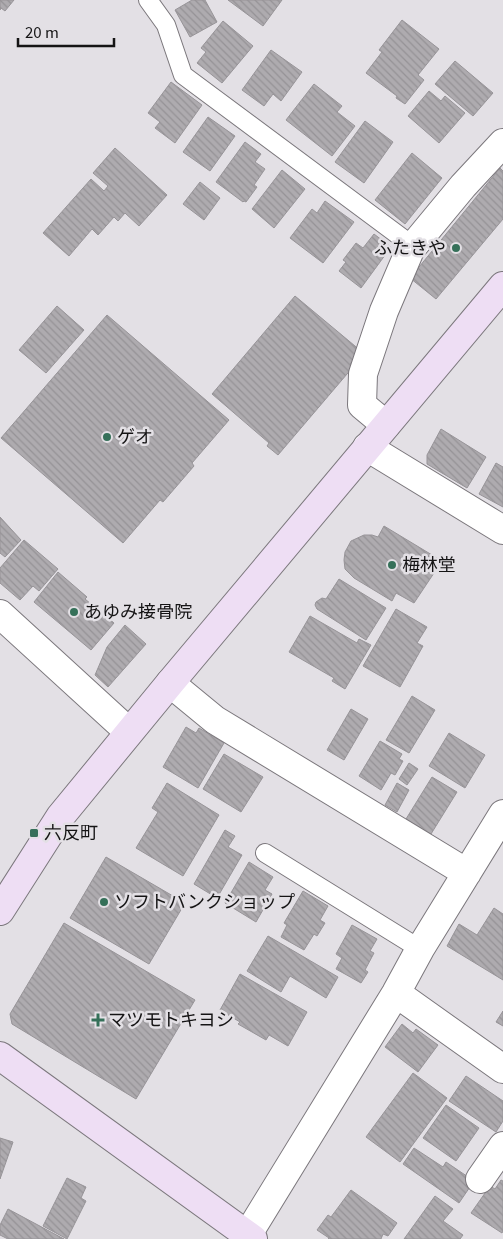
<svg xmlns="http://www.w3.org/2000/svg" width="503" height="1239" viewBox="0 0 503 1239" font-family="Georgia,'Noto Sans JP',serif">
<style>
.building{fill:url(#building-back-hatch);stroke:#979498}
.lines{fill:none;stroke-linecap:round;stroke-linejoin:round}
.lane-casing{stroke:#7b777c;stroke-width:20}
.street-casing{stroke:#7b777c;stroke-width:30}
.secondary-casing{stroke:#7b777c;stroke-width:30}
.lane{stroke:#fff;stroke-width:18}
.street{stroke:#fff;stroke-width:28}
.secondary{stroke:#eedef4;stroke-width:28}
.poi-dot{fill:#357059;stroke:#e3e0e5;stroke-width:2}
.labels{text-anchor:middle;stroke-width:5;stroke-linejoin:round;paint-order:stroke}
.poi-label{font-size:18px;fill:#151415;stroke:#e3e0e5;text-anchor:start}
</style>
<defs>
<pattern id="building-back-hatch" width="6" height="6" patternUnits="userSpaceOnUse" patternTransform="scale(1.25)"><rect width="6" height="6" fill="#aeabaf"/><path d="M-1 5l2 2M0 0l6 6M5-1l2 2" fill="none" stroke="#959296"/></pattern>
</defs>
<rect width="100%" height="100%" fill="#e3e0e5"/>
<path class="building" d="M 0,0 L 14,0 L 5,11 L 1,8 L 0,10 Z
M 192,0 L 205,0 L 217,22 L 190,37 L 175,10 Z
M 228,0 L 282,0 L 263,26 Z
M 402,20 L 439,49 L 418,75 L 424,80 L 405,104 L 396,98 L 397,96 L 366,73 L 382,52 L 379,50 Z
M 223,21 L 253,46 L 222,83 L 197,63 L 206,52 L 201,48 Z
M 271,50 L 302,72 L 281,101 L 273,94 L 264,106 L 242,90 Z
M 455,61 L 493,93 L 473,116 L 435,84 Z
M 171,82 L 202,105 L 175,143 L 155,128 L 160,122 L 148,113 Z
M 314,84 L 342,106 L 337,112 L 355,126 L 332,156 L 286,120 Z
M 429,91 L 441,101 L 445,96 L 465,113 L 439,143 L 408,116 Z
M 208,117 L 235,136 L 210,171 L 183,152 Z
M 365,121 L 393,142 L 364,183 L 335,162 Z
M 245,142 L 261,154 L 255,162 L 265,169 L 254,185 L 257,187 L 246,202 L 244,201 L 243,202 L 216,182 Z
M 115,148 L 167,195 L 139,226 L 125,213 L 118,221 L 114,217 L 98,235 L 92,229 L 69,256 L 43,233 L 91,179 L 104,191 L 108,186 L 93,173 Z
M 412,153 L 442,178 L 405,224 L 375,200 Z
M 500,168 L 503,171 L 503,219 L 436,299 L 410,278 Z
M 282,170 L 305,189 L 274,228 L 252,209 Z
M 200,182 L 220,198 L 204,220 L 183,204 Z
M 325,201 L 354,222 L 323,263 L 290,238 L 312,209 L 317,213 Z
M 374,234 L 391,247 L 361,288 L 339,271 L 346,262 L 343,260 L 356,243 L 363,248 Z
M 295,296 L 361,351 L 350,364 L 353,367 L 278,455 L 267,446 L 269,443 L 212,394 Z
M 57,306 L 84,330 L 46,373 L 19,350 Z
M 107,315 L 229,420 L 192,463 L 194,466 L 163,502 L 160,500 L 123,543 L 1,438 Z
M 441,429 L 486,457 L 467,488 L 427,464 L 427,455 Z
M 496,463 L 503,467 L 503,507 L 479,494 Z
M 0,517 L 21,540 L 5,557 L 0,553 Z
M 384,526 L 442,561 L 414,603 L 396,593 L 392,601 L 354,578 L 345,569 L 344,560 L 345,552 L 351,541 L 364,535 L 372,535 L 378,537 Z
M 24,540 L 58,569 L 39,591 L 33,586 L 20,600 L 0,583 L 0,568 Z
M 58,572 L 87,597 L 85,599 L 114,623 L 91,650 L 34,602 Z
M 339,579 L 386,608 L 366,640 L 317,609 L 315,605 L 316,602 L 322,598 L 326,599 Z
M 396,609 L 427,627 L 417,643 L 423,646 L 400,687 L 363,666 Z
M 310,616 L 357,643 L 359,639 L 371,645 L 345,689 L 332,681 L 334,678 L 289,652 Z
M 125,625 L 146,644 L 108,687 L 95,675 L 107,647 Z
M 412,696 L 435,710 L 409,753 L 386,740 Z
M 351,709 L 368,719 L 344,760 L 327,750 Z
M 186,727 L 196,733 L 199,728 L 224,743 L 198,788 L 163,767 Z
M 449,733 L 485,755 L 465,788 L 429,766 Z
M 380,741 L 402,754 L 399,759 L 403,761 L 395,775 L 391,773 L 381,790 L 359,776 Z
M 224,754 L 263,777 L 241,812 L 203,789 Z
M 409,763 L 418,769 L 407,785 L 399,779 Z
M 432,777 L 457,792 L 431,834 L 406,819 Z
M 167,783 L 219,815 L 183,876 L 136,848 L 158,812 L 152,808 Z
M 397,783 L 409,790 L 397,812 L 385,805 Z
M 225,830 L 235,836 L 228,847 L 242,855 L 217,898 L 194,884 Z
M 106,857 L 185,903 L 149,964 L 70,918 Z
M 249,862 L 273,877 L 265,890 L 272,894 L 256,922 L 225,903 Z
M 303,891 L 328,906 L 320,920 L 325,923 L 317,936 L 314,934 L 304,950 L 281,937 L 287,925 L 284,923 Z
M 494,908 L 503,914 L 503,980 L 447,946 L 459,924 L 477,935 Z
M 64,923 L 195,1000 L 136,1099 L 12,1024 L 10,1014 Z
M 352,925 L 377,939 L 370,951 L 374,953 L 365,970 L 368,972 L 361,983 L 336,969 L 342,958 L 336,954 Z
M 268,936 L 338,977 L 326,998 L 290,976 L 281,992 L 247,971 Z
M 240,974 L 307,1012 L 288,1046 L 269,1035 L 266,1040 L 238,1024 L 240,1022 L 220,1010 Z
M 503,1011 L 503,1026 L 496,1022 Z
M 402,1024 L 413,1033 L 416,1029 L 438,1045 L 418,1072 L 385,1047 Z
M 413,1073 L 447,1098 L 400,1162 L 366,1137 Z
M 466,1076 L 503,1101 L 503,1121 L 496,1132 L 449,1101 Z
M 446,1105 L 479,1128 L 456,1161 L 423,1138 Z
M 0,1138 L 13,1142 L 0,1179 Z
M 414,1148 L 443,1167 L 446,1162 L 474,1181 L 459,1203 L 403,1164 Z
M 67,1178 L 86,1187 L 81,1198 L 86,1201 L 67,1239 L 43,1226 Z
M 501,1180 L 503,1181 L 503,1231 L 502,1233 L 471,1213 L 490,1186 L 495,1189 Z
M 351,1190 L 397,1223 L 388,1236 L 383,1234 L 381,1239 L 328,1239 L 329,1238 L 317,1230 L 328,1215 L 331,1217 Z
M 435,1196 L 453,1209 L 443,1221 L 463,1235 L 460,1239 L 404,1239 Z
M 8,1209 L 64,1239 L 8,1239 L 0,1235 L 0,1225 Z"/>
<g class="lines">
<g class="lane-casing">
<path id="lane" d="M 148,0 L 166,25 L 183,75 L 413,246
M 265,853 L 420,949"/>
</g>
<g class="street-casing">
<path id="street" d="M 386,425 L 362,405 L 363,374 L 384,311 L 410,250 L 463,186 L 503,143
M 367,447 L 503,530
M 0,614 L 129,732
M 170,683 L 215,720 L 467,873
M 396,993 L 503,1069
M 480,1179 L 503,1146
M 245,1239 L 396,993 L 420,949 L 503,814"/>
</g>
<g class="secondary-casing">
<path id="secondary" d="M 0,911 L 60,817 L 170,683 L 503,286
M 0,1056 L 253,1239"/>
</g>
<use href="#lane" class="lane"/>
<use href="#street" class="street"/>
<use href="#secondary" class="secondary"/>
</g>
<g class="poi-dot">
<circle cx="456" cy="248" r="5"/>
<circle cx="107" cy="437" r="5"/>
<circle cx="392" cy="565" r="5"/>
<circle cx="74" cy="612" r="5"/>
<rect x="29" y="828" width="10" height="10" rx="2.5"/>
<circle cx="104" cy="902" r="5"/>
<path d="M95.5 1012.5h5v5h5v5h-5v5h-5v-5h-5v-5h5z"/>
</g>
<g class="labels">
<g class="poi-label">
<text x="446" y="254" text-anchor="end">ふたきや</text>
<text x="117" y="443">ゲオ</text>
<text x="402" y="571">梅林堂</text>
<text x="84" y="618">あゆみ接骨院</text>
<text x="44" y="839">六反町</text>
<text x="114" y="908">ソフトバンクショップ</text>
<text x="108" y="1026">マツモトキヨシ</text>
</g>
</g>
<path d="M18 38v8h96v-8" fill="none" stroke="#151415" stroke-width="2.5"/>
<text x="25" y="38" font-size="15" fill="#151415" stroke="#e3e0e5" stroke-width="4" paint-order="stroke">20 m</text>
</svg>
